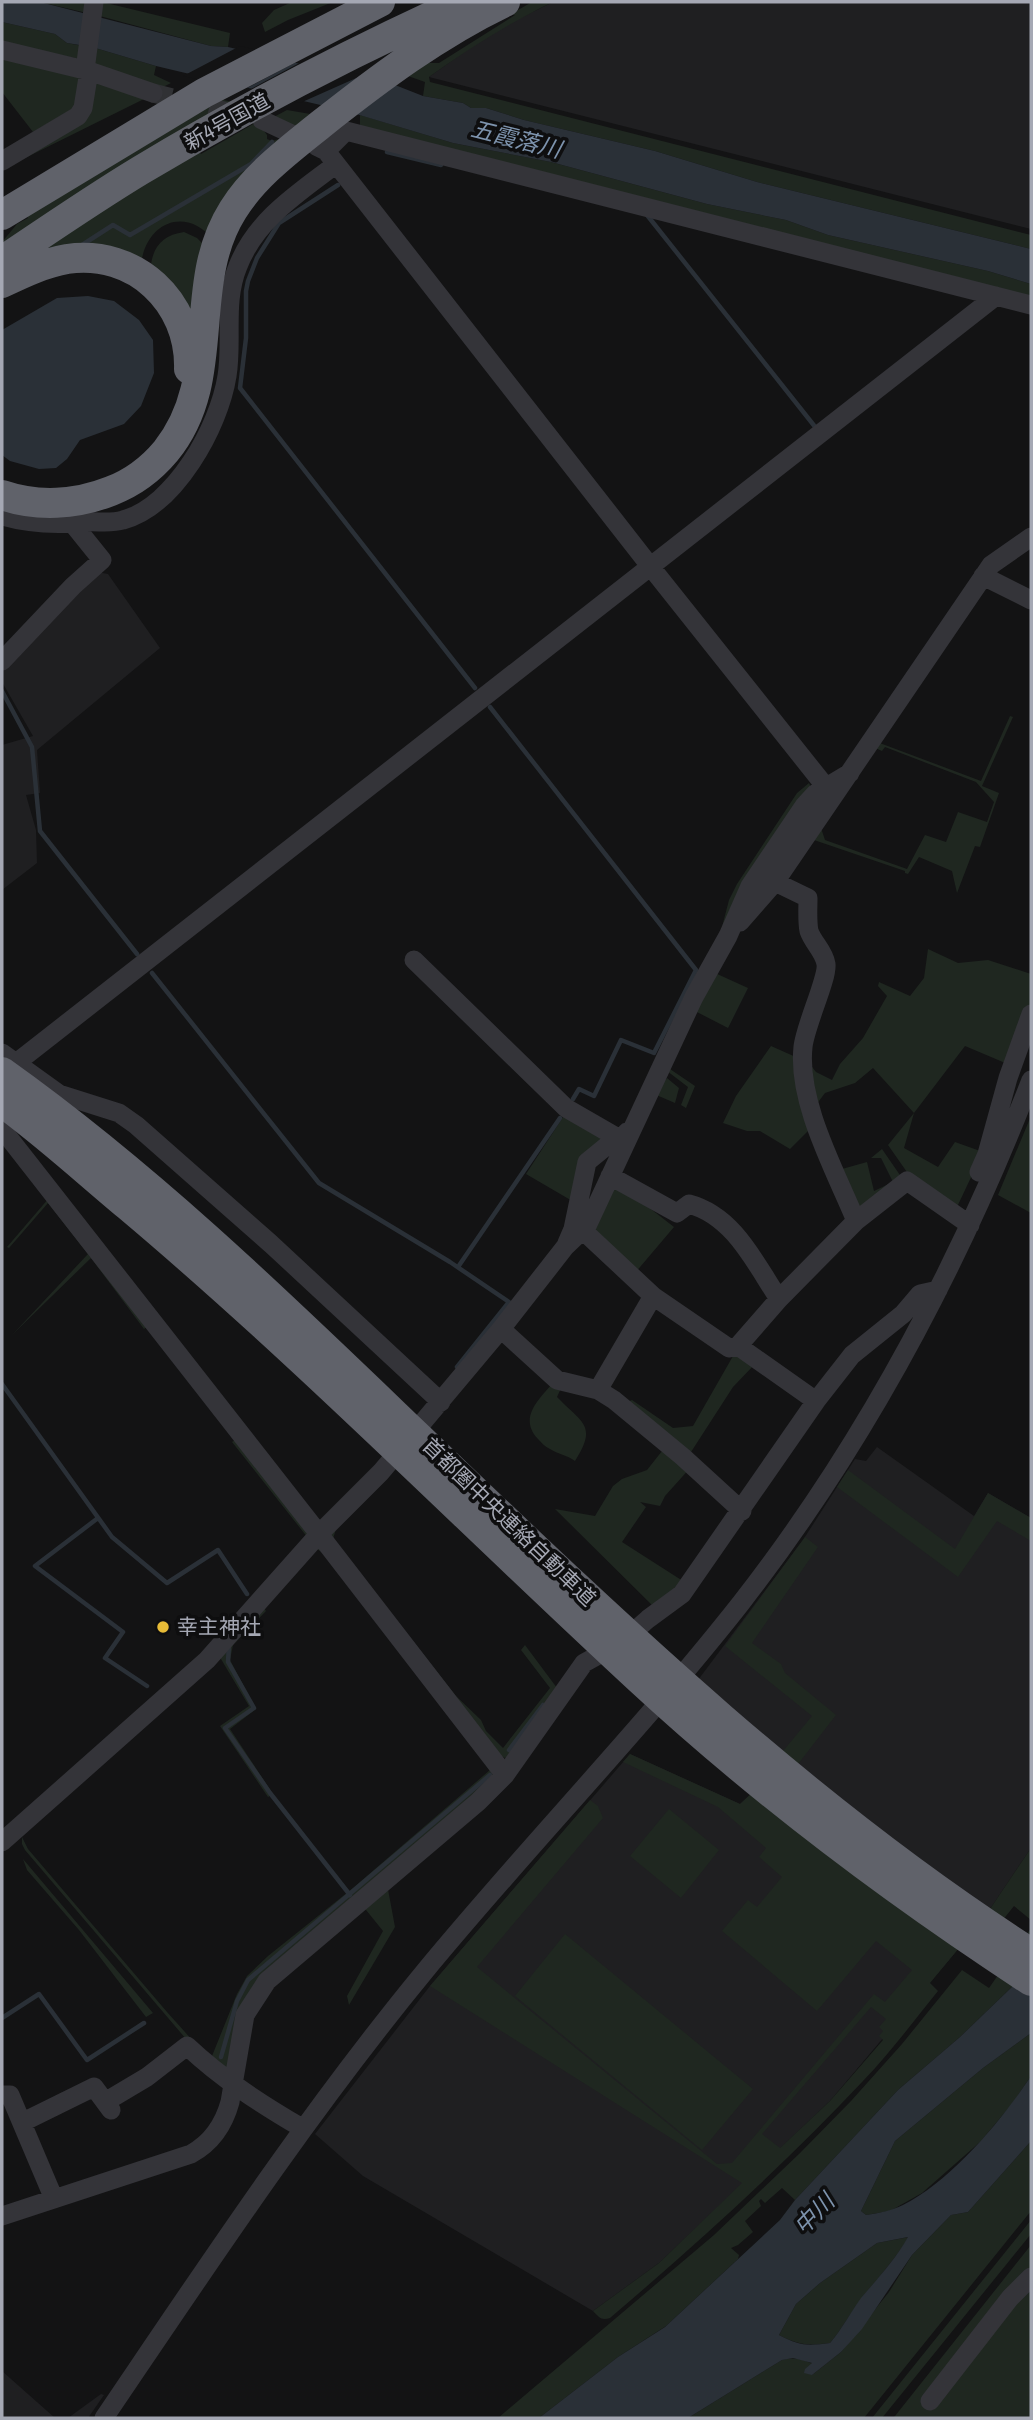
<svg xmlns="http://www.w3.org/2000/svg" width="1033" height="2420" viewBox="0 0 1033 2420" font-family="'Archivo Narrow','Noto Sans JP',sans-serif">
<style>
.built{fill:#1f1f21}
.green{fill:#1f2720;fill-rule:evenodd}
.water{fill:#2a3037;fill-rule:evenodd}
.pier{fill:#131314}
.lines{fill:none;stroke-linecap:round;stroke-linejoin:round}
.stream{stroke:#2a3037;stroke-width:4.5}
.minor-tunnel{stroke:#303134;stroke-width:19;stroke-dasharray:19 10;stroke-linecap:butt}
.minor{stroke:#343439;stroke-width:19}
.highway{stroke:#60626a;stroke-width:30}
.highway-bridge{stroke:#60626a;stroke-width:30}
.poi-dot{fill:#e7bb37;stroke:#0e0e0f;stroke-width:2.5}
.labels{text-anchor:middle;stroke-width:7;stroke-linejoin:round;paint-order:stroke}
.street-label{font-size:21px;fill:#a5a8b4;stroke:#0e0e0f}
.poi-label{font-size:21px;fill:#a5a8b4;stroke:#0e0e0f;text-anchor:start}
.water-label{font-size:23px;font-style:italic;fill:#7d93ad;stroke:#0e0e0f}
</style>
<rect width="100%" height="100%" fill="#131314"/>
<path class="built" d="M 553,2 L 1031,2 L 1031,229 L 429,77 L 471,47 L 514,21 Z
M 97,572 L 108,574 L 160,648 L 37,750 L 40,793 L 26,795 L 36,830 L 37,863 L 2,890 L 2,745 L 33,736 L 2,682 L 2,666 Z
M 877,1447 L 974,1516 L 988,1493 L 1031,1518 L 1031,1848 L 988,1912 L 924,1866 L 695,1684 L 803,1540 L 855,1459 L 866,1461 Z
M 630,1754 L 740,1804 L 753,1792 L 959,1948 L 830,2101 L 659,2263 L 593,2311 L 363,2176 L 315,2134 L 430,1986 Z
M 2,2371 L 55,2418 L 2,2418 Z
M 101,2394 L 104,2395 L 88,2418 L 68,2418 Z"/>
<path class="green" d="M 40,2 L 89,2 L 87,13 Z
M 102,2 L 230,33 L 228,47 L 211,46 L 96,15 Z
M 292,2 L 333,2 L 288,20 L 265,32 L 262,23 L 274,10 Z
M 532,2 L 553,2 C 509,23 469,48 429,77 L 430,82 L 1031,235 L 1031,249 L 757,182 L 655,151 L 524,120 L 486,108 L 471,108 L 463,103 L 423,96 L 425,82 L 408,76 L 428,63 L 439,63 L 515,15 L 511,14 Z
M 2,22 L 55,34 L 67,43 L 83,46 L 80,59 L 2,43 Z
M 92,47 L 156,66 L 154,75 L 171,83 L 159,89 L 93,63 Z
M 2,55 L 80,75 L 79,105 L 33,132 L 2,92 Z
M 97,81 L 148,97 L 17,162 L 77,123 Z
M 215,98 L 242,104 L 3,244 L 2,242 L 17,224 L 28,218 L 25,213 Z
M 287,110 L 322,116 L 300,134 L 270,119 Z
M 360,115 L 453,143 L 551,162 L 707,204 L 786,220 L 828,235 L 988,271 L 1031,284 L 1031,300 L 360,130 Z
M 255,123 L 260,125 L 267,135 L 267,139 L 272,141 L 279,139 L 213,239 C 184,205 145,224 141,265 L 2,271 L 198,150 L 201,154 Z
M 184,232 L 197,238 L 203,244 L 200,330 L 151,264 C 154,245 164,235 184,232 Z
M 1010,716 L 1013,717 L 982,786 L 999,793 L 980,847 L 975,846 L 957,893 L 952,871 L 919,857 L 908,874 L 905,873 L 905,871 L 811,839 L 820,825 L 825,840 L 907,869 L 925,835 L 946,842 L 958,812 L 987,822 L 994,802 L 976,782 L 885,747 L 882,751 L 873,747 L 877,742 L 981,781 Z
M 809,783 L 812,789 L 722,927 L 729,900 L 737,884 L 797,793 Z
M 928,949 L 958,963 L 988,960 L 1031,974 L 1031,1006 L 1010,1065 L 965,1046 L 914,1113 L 904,1148 L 938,1167 L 955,1142 L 983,1152 L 957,1207 L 909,1175 L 888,1145 L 914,1113 L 873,1068 L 855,1083 L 825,1093 L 816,1105 L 806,1059 L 816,1072 L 832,1080 L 840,1064 L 863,1038 L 887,996 L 878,986 L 879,982 L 910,996 L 924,978 Z
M 715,973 L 748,988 L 728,1028 L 693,1010 Z
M 771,1046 L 798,1058 L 812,1127 L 790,1149 L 760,1131 L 747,1131 L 723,1123 L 736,1096 Z
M 667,1067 L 695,1086 L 686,1108 L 681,1105 L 688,1087 L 667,1071 Z
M 667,1078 L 679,1088 L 675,1103 L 654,1094 Z
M 565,1114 L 601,1134 L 602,1143 L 574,1202 L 526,1174 Z
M 1031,1116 L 1031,1213 L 998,1195 Z
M 882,1149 L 902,1178 L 858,1209 L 842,1169 L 867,1162 L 874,1191 L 893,1182 L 881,1158 L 871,1158 Z
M 616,1182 L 674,1227 L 635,1273 L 592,1231 Z
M 49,1198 L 149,1325 L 144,1329 L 91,1258 L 12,1335 L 88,1254 L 48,1203 L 9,1248 L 7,1247 Z
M 733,1356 L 745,1356 L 755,1364 L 733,1387 L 691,1452 L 625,1403 L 632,1400 L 673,1428 L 693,1426 Z
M 553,1383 L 562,1386 L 557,1397 C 582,1423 598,1425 575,1461 C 567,1455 558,1454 550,1449 C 545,1447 541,1442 538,1439 C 518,1418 539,1399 553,1383 Z
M 236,1439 L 309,1528 L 308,1538 L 232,1442 Z
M 666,1446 L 691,1467 L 665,1496 L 660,1506 L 640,1502 L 646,1507 L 622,1542 L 686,1583 L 656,1609 L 555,1509 L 595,1516 L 613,1486 L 622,1479 L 647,1470 Z
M 848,1470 L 955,1549 L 988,1493 L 1031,1518 L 1031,1541 L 997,1521 L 958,1577 L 837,1487 Z
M 336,1529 L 333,1539 L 456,1696 L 481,1720 L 486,1731 L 503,1748 L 550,1688 L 521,1650 L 525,1645 L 560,1692 L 515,1754 L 505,1758 L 498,1754 L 330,1540 L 330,1535 Z
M 805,1537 L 818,1547 L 752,1643 L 781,1664 L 785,1673 L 836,1715 L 795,1768 L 779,1756 L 812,1716 L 725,1646 Z
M 315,1548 L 325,1548 L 497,1768 L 498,1775 L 488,1788 L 265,1977 C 239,2007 238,2030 229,2067 L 222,2071 L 208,2063 L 192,2046 L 25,1850 L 22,1844 L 22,1837 L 28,1849 L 167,2012 L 202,2051 L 212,2056 L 237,1994 L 247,1976 L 268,1956 L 353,1888 L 490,1770 L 327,1556 L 317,1549 L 261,1604 L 266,1611 L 233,1645 L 230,1660 L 256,1709 L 230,1729 L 273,1794 L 268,1797 L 220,1726 L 249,1706 L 218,1654 Z
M 630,1754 L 740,1804 L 753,1792 L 959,1948 L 930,1983 L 938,1991 C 913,2022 890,2053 863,2081 C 784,2165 698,2243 610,2318 C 601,2321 599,2317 593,2311 L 659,2263 L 742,2183 L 430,1986 L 590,1800 L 598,1806 L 603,1818 L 477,1967 L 717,2164 L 732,2163 L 874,1994 L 885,2002 L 912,1970 L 876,1941 L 817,2011 L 722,1931 L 748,1900 L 757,1907 L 782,1877 L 759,1857 L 766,1848 L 718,1807 L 623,1762 ZM 871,2007 L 886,2019 L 879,2027 L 883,2031 L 879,2036 L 883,2040 L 830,2101 L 780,2148 L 762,2134 Z
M 669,1809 L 719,1850 L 681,1898 L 630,1856 Z
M 1031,1848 L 1031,1920 L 1014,1906 L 1002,1921 L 988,1912 Z
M 23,1859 L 153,2013 L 146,2017 L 79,1930 L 27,1870 Z
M 387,1884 L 395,1927 L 349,2005 L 347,1996 L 383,1931 L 362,1905 Z
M 1031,1928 L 1031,1972 L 1014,1985 L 960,2037 L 898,2090 L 795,2200 L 782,2188 L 765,2203 L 761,2199 L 759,2201 L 761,2206 L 745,2221 L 753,2232 L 738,2245 L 731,2248 L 739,2255 L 738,2259 L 666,2326 L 618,2357 L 539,2418 L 498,2418 L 714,2235 L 800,2153 L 851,2101 L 902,2044 L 962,1970 L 989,1988 Z
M 565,1934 L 753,2089 L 702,2150 L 515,1996 Z
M 1031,2033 L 1031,2076 L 1012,2104 L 980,2142 L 922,2193 L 890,2211 L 866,2215 L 861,2211 L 895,2141 L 983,2068 Z
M 1031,2141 L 1031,2211 L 864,2418 L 688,2418 L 782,2360 C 794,2357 802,2359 813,2364 L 812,2375 L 841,2352 L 889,2292 L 912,2255 L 951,2215 L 968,2212 Z
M 1031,2220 L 1031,2234 L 882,2418 L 872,2418 Z
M 909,2237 C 895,2259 878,2278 862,2298 C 850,2313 842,2329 830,2343 C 807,2346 799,2345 779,2335 L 796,2304 L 820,2283 L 877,2243 Z
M 1031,2245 L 1031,2418 L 893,2418 L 895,2416 Z"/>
<path class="water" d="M 2,2 L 40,2 L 211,46 L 228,47 L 369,80 L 333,108 L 156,66 L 92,47 L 67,43 L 55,34 L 2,22 Z
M 395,85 L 423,96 L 463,103 L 471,108 L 486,108 L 524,120 L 655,151 L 757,182 L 1031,249 L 1031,284 L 988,271 L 828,235 L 786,220 L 707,204 L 551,162 L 453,143 L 356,114 Z
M 88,296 L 114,301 L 139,320 L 153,340 L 154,373 L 141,406 L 124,424 L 80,440 L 67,459 L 56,468 L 39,469 L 10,461 L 2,455 L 2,330 L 57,298 Z
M 1031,1972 L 1031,2033 L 983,2068 L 895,2141 L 861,2211 L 866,2215 C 879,2213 891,2211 903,2205 C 952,2180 1001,2121 1031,2076 L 1031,2141 L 968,2212 L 951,2215 L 912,2255 L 862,2329 L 841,2352 L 812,2375 L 804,2373 L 805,2369 L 812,2363 L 793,2358 L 782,2360 L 688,2418 L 539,2418 L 618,2357 L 665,2327 L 780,2220 L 795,2200 L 898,2090 L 960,2037 L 1014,1985 ZM 908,2237 C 895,2260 878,2278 861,2298 C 850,2313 842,2329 830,2343 C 807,2346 800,2346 779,2335 L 796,2304 L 820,2283 L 877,2243 Z"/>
<path class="pier" d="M 240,46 L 300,60 L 243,90 L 183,76 Z
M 303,61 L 363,75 L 300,103 L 247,91 Z"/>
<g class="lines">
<path class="stream" d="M 387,152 L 441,165
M 338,185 L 279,223 L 257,258 L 248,281 L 246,291 L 246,338 L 240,388 L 475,688
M 647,215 L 816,428
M 82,245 L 113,225 L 130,235 L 251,164 L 272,142
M 2,691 L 32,747 L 40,831 L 137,954
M 490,707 L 696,970 L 654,1053 L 621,1040 L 594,1096 L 579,1089 L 573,1099
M 152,973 L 319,1183 L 450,1262 L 509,1302 L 457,1367
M 458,1267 L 560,1118
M 2,1384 L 112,1537 L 167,1583 L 218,1550 L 247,1594
M 98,1518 L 35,1566 L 123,1632 L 105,1658 L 147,1686
M 229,1645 L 228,1662 L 254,1708 L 225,1728 L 270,1793 L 350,1895
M 509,1750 L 543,1705
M 2,2018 L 39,1994 L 87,2060 L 144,2023
M 221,2057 L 237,2001 L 248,1980 L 490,1775"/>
<path class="minor-tunnel" d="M 153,93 L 240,115"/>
<path class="minor" d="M 2,50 L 89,71 L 153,93
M 85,70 L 94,2
M 262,120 L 296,136
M 316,146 L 326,151 L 650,566 L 833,796
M 326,151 L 346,131 L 1031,305
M 2,161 L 78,116 L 83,108 L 89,71
M 2,516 C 30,524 56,525 86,522 C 98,521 110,524 123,520 C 175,506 219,427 227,376 C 233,340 223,302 238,266 C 256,220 297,194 335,165
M 983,576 L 1031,600
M 2,661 L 73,586 L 102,560 L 73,524
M 775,882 L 808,898 C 808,908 807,921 809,931 C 813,943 824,951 826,964 C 828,978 805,1026 803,1047 C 797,1102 835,1170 856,1221
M 740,922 L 775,882 L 991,565 L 1031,537
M 414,960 L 566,1108 L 625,1142
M 2,1053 L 59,1094 L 119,1113 L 136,1125 L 271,1244 L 441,1402
M 2,1074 L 996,296
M 2,1129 L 319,1534 L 505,1775
M 979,1172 L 987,1154 L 1008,1078 L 1031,1014
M 610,1176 L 677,1213 L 689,1204 C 734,1216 755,1263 779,1299
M 575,1223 L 653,1296
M 567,1243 L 573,1229 L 587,1162 L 609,1144 L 623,1137 L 627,1132
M 501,1329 L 557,1380 L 598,1390 L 614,1400 L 683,1457 L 742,1511
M 738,1346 L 779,1299 L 856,1221 L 907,1181 L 970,1225
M 598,1390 L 653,1296 L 729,1348 L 738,1346 L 816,1401
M 2,1842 L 207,1660 L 319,1534 L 381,1472 L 501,1329 L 565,1247 L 587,1226 L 694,997 L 728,936 L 750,886 L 804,806 L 815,794 L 850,773
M 2,2095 L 10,2095 L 54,2199
M 105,2102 L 147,2077 L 187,2046 C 222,2079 261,2104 302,2128
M 23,2122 L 94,2087 L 111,2110
M 2,2216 L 191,2154 C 211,2143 224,2124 230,2102 L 245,2015 L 267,1981 L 478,1802 L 505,1775 L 584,1663 L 622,1642 L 648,1619 L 682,1594 L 816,1401 L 852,1355 L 903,1314 L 920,1294 L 938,1290
M 930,2401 L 1010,2298 L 1031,2277
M 104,2418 C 207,2266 308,2113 425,1971 C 528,1846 641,1730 741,1603 C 864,1445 959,1266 1031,1080"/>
<path class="highway" d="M 2,215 L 204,93 L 380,2
M 2,261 C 48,230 93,199 141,170 C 244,108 352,52 462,2
M 2,283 C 23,273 44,263 67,259 C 135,249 191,302 189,369
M 2,495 C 37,507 76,505 111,491 C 132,483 151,469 166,451 C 225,378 185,286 233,210 C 254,176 289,150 320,125 C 378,79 438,34 505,2"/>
<path class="highway-bridge" d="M 2,1072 C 148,1176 278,1302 407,1426 C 604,1614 801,1806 1031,1953
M 2,1102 C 46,1134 86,1171 128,1206 C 305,1355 468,1521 638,1678 C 759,1790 893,1891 1031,1981"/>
</g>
<circle class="poi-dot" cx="163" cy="1627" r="7"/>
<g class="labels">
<g class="street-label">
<text transform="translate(227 122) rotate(-29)" y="7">新4号国道</text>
<text transform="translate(509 1522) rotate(44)" y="7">首都圏中央連絡自動車道</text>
</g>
<g class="poi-label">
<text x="177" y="1634">幸主神社</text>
</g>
<g class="water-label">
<text transform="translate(516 139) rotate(14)" y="8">五霞落川</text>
<text transform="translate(814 2214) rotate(-46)" y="8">中川</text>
</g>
</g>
<rect width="1033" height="2420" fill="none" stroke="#a5a8b4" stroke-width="7"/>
</svg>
